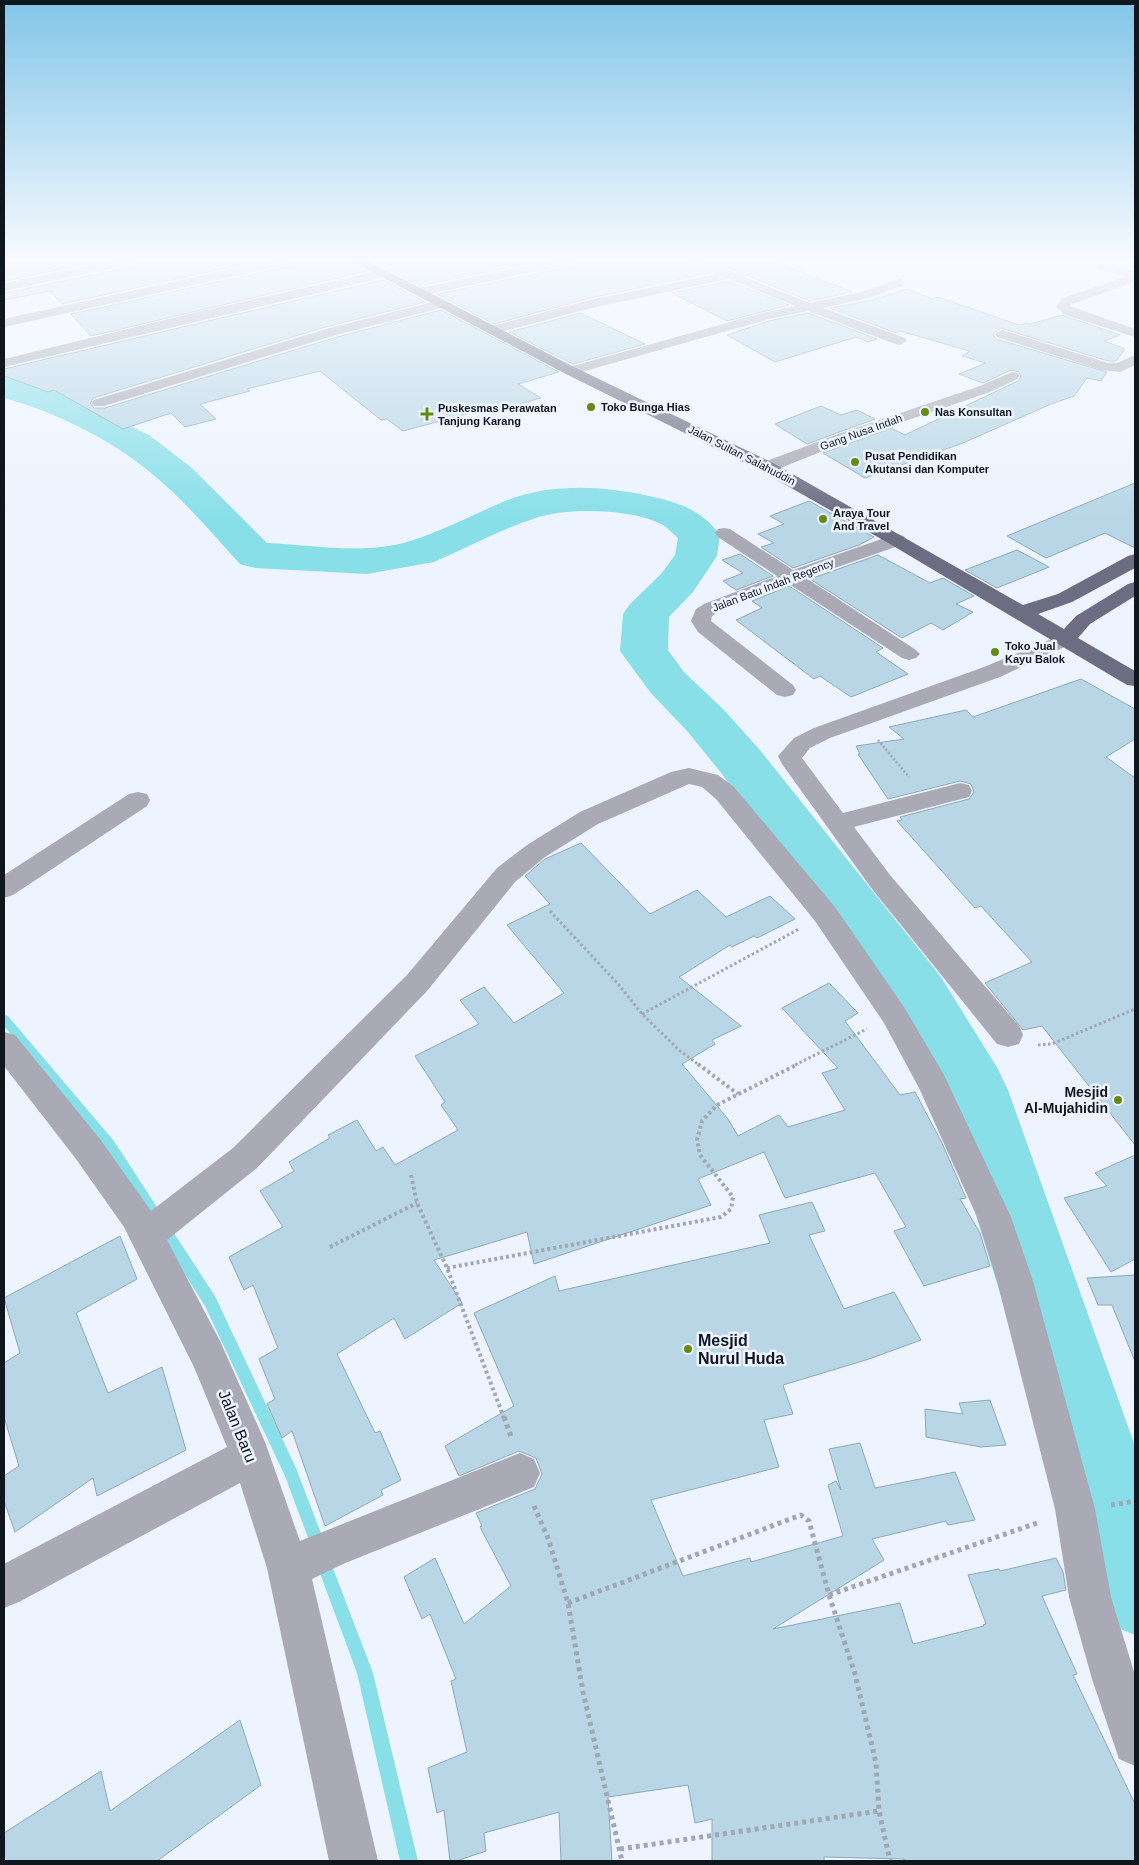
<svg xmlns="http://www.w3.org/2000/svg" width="1139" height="1865" viewBox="0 0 1139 1865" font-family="Helvetica,sans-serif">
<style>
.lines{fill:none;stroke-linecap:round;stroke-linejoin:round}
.stream{fill:#89dfe8;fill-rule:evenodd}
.river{fill:#89dfe8;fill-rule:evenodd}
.building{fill:#b8d6e6;stroke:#8ca9b8}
.path-far3{stroke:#a1a8b2;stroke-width:2.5;stroke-dasharray:2 2;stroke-linecap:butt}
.path-far2{stroke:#a1a8b2;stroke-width:3;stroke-dasharray:2.5 2.5;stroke-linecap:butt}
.path-far1{stroke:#a1a8b2;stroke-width:4;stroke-dasharray:3 3;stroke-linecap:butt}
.path{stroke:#a1a8b2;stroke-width:5;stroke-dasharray:4 4;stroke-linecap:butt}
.minor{fill:#a9aab6;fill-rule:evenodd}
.major{fill:#6c6d82;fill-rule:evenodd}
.poi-dot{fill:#648a14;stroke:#edf4ff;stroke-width:2}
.labels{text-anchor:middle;stroke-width:5;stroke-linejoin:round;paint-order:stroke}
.far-poi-label{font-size:11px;font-weight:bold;fill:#10161e;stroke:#edf4ff;text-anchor:start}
.far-street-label{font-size:11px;fill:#10161e;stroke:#edf4ff}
.poi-label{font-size:14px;font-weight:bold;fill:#10161e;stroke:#edf4ff;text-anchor:end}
.near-poi-label{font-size:16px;font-weight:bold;fill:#10161e;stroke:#edf4ff;text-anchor:start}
.near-street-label{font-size:16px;fill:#10161e;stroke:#edf4ff}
</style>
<rect width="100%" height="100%" fill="#edf4ff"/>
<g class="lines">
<path class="stream" d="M 4,1015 L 8,1016 L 114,1141 L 215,1296 L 296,1468 L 326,1546 L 323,1551 L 318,1554 L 313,1551 L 285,1476 L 205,1306 L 106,1149 L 4,1026 Z
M 323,1552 L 328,1555 L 373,1673 L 418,1861 L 400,1861 L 357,1673 L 315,1560 L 318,1555 Z"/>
<path class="river" d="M 4,377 L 61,393 L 149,435 L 192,468 L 267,543 C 311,545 367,555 410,541 C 444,531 475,513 508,500 C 553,483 603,486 649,496 C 678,502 702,510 720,535 L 717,556 L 693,592 L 669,617 L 668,650 L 684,672 L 724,710 L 760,750 L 941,977 L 998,1069 L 1008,1090 L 1135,1446 L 1135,1635 L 1101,1621 L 1086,1587 L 1023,1368 L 939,1095 L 895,1013 L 722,774 L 688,732 L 650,692 L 620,651 L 623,614 L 630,604 L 661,574 L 675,555 L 678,538 C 673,534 668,528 663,525 C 634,509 567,507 536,518 C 501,529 468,547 434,562 L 367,574 L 255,568 L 240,564 C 215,537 191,508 164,484 C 119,443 61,414 4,398 Z"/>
</g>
<path class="building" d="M 4,257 L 120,257 L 4,281 Z
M 158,257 L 276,257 L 62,304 L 50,291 L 4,300 L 4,293 L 150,263 Z
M 312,257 L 342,257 L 367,271 L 91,336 L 71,314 L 304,263 Z
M 365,257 L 558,257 L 420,286 Z
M 596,257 L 676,257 L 710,273 L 594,297 L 494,324 L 437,294 L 588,263 Z
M 701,257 L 765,257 L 852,292 L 810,301 Z
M 383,280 L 425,302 L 325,327 L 93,398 L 90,404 L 94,408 L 105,408 L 337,337 L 441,310 L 559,372 L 518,384 L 541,398 L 501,409 L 497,406 L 474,412 L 403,431 L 387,419 L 381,420 L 320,371 L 247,389 L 250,391 L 200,404 L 216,419 L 185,427 L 171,413 L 123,429 L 54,390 L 48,392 L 4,376 L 4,369 Z
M 728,281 L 789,305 L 727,321 L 672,293 Z
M 907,289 L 932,299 L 938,297 L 1019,325 L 1027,323 L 1030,324 L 1062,315 L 1120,335 L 1104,341 L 1125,349 L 1116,361 L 1108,361 L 1001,328 L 993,334 L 996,339 L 1107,372 L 1101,381 L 1087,378 L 1074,396 L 1051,404 L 963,443 L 865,478 L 823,453 L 891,428 L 905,435 L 1001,389 L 1018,381 L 1021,377 L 1019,372 L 1011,370 L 983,383 L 959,374 L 986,363 L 962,356 L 970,351 L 900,331 L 896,333 L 830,308 L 873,300 Z
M 581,313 L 645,344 L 573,364 L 509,332 Z
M 808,313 L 877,339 L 868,342 L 856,337 L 775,362 L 727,335 L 769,321 Z
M 821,406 L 841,415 L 857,410 L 875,419 L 807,444 L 775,424 Z
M 1135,483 L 1135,548 L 1105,533 L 1046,558 L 1007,536 Z
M 809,501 L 836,516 L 874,537 L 859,545 L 793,568 L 761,547 L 774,543 L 758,534 L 784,524 L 770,516 Z
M 1017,550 L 1049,567 L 997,588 L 965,570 Z
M 740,554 L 773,576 L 736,590 L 723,581 L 743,573 L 722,560 Z
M 878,555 L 930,583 L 943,578 L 974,596 L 956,604 L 973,612 L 943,630 L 931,623 L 902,638 L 810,579 Z
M 789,586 L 883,648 L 876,652 L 908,674 L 851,697 L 820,676 L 814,679 L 736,620 L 762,608 L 752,601 Z
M 1081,679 L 1135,709 L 1135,739 L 1106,757 L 1135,778 L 1135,1145 L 1042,1026 L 1023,1030 L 985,983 L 1032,962 L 981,906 L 975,908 L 897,821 L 902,820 L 900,817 L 969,799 L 974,792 L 971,784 L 960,781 L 888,799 L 858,754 L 860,754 L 856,746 L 904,739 L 889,727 L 966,710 L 973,717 Z
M 581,843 L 650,914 L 697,890 L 726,917 L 770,896 L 795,919 L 757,938 L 754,936 L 732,947 L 730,945 L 679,977 L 741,1026 L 712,1040 L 715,1044 L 682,1064 L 728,1119 L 738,1136 L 779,1115 L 788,1127 L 845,1110 L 822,1073 L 838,1068 L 782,1008 L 829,983 L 858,1013 L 845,1021 L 900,1095 L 915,1092 L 942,1143 L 966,1198 L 960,1199 L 980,1233 L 990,1266 L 924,1286 L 894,1231 L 906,1227 L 875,1173 L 785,1198 L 764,1152 L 698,1179 L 711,1205 L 534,1264 L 527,1232 L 434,1260 L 462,1303 L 405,1339 L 394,1318 L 337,1354 L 375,1433 L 380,1431 L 401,1480 L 381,1490 L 383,1495 L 325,1526 L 292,1431 L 282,1438 L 267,1404 L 275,1399 L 259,1359 L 278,1348 L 253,1285 L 244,1290 L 229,1257 L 283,1227 L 260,1191 L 294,1171 L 289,1162 L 330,1138 L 328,1135 L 357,1120 L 376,1151 L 383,1147 L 395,1165 L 458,1130 L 441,1105 L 445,1102 L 415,1056 L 479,1024 L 460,1000 L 484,987 L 514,1023 L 564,993 L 507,925 L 550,904 L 525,876 L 545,859 Z
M 1135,1155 L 1135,1259 L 1111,1272 L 1064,1198 L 1107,1186 L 1095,1173 Z
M 812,1202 L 825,1231 L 809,1235 L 844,1309 L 894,1292 L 921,1340 L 869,1359 L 783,1385 L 793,1414 L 764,1420 L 779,1467 L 651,1500 L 683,1576 L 750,1558 L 751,1562 L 843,1536 L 828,1485 L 836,1481 L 841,1490 L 829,1449 L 860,1443 L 875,1488 L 955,1472 L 975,1520 L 948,1525 L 946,1521 L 872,1539 L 884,1560 L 773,1629 L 900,1603 L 913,1644 L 984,1626 L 983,1625 L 986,1624 L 968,1575 L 999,1569 L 1000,1571 L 1056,1558 L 1063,1572 L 1066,1590 L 1042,1596 L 1077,1674 L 1073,1675 L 1135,1804 L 1135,1861 L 904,1861 L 904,1859 L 824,1857 L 824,1861 L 712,1861 L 712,1819 L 695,1823 L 688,1785 L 608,1797 L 612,1861 L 561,1861 L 559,1812 L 484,1833 L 486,1851 L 456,1861 L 450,1861 L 444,1810 L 437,1813 L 428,1768 L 467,1752 L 451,1681 L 456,1679 L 430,1614 L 422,1619 L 404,1577 L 435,1558 L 464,1624 L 511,1586 L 480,1527 L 482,1526 L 476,1513 L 535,1489 L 542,1474 L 536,1458 L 519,1451 L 459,1476 L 445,1446 L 514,1406 L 474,1313 L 555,1276 L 559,1291 L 770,1243 L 759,1215 Z
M 120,1236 L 137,1279 L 76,1313 L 108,1393 L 162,1367 L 186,1450 L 97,1496 L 93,1478 L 15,1532 L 4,1501 L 4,1476 L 19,1466 L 4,1417 L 4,1363 L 20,1353 L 4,1298 Z
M 1135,1275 L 1135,1359 L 1134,1359 L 1112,1305 L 1098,1305 L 1087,1278 Z
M 990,1400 L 1006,1445 L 981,1447 L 926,1437 L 925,1409 L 963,1414 L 959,1403 Z
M 240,1720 L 261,1785 L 157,1861 L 4,1861 L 4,1833 L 101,1771 L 110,1811 Z"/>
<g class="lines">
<path class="path-far3" d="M 878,740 L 909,777"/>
<path class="path-far2" d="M 550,911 L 619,985 L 642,1014 L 679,1050 L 699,1065
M 642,1014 L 799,929
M 1038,1045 L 1052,1044 L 1135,1009
M 795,1065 L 867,1029"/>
<path class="path-far1" d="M 698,1064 L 738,1094
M 411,1175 L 417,1203 L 447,1268 L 504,1418
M 330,1247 L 417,1203
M 447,1268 L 721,1217 L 731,1209 L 733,1197 L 700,1155 L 697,1140 L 702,1121 L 717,1105 L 798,1064"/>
<path class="path" d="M 504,1417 L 512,1439
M 1111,1505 L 1135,1501
M 534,1506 L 548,1538 L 568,1603 L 583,1692 L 622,1861
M 829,1595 L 1040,1522
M 568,1603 L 801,1515 L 809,1521 L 829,1595 L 855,1674 L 876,1763 L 879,1811 L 890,1861
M 620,1849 L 879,1811"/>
<path class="minor" d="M 131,257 L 156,257 L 150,261 L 4,291 L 4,283 Z
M 286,257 L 310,257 L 304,261 L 4,327 L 4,319 Z
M 569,257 L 594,257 L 588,261 L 419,296 L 413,292 L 419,288 Z
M 678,257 L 695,257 L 810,303 L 861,292 L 899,279 L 903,280 L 905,283 L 903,286 L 868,298 L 823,308 L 905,338 L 907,341 L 900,345 L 895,344 L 808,311 L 769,319 L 571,375 L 566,374 L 564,371 L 566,368 L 762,313 L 795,306 L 728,279 L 596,307 L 493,334 L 486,330 L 488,327 L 594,299 L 716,274 Z
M 1103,262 L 1135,272 L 1135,282 L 1072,304 L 1070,306 L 1135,329 L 1135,337 L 1065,315 L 1056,307 L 1062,298 L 1126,277 L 1099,269 L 1097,266 Z
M 382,270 L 386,271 L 388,274 L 386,277 L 4,367 L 4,359 L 197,312 Z
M 440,300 L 446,304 L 445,307 L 336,335 L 104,406 L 94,406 L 91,403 L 94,400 L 326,329 Z
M 1002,330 L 1108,363 L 1117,363 L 1135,355 L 1135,365 L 1120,372 L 1102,370 L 997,337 L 995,334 Z
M 1012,372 L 1017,373 L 1019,376 L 1017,379 L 990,392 L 853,439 L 773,471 L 761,471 L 759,467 L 761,463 L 841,433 L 980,386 Z
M 724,528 L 730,529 L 793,570 L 890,536 L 897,534 L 904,536 L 906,540 L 904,544 L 806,578 L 916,650 L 920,654 L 916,658 L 909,660 L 902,658 L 789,584 L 718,612 L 712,616 L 711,621 L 793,685 L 796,690 L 793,695 L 785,697 L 777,695 L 698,632 L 691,621 L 696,609 L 704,604 L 777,576 L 718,537 L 715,533 L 718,529 Z
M 1066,633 L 1073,635 L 1076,639 L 1073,643 L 1000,677 L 830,738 L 810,748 L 802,758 L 843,813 L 960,783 L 969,785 L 972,791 L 969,797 L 854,827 L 890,875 L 1019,1026 L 1023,1035 L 1019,1044 L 1008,1047 L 997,1044 L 872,889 L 782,764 L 778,756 L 794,738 L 814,728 L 984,667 Z
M 689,768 L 718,775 L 734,787 L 835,907 L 904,1007 L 943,1073 L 1011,1217 L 1033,1281 L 1095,1509 L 1111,1597 L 1135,1675 L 1135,1766 L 1119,1759 L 1092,1679 L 1069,1597 L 1055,1509 L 997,1281 L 977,1217 L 919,1088 L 884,1023 L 815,921 L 716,799 L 702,787 L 689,784 L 598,824 L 545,857 L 515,882 L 427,991 L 257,1168 L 167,1240 L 220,1341 L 265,1442 L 300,1541 L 520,1453 L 534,1459 L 540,1473 L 534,1487 L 343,1564 L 312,1579 L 378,1861 L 329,1861 L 267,1568 L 240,1483 L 19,1602 L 4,1608 L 4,1564 L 227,1447 L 194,1367 L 124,1227 L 76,1159 L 4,1066 L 4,1032 L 15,1035 L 100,1139 L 151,1211 L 233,1148 L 407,975 L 497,868 L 527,845 L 580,812 L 671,772 Z
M 138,792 L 147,794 L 150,800 L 147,806 L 13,895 L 4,898 L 4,875 L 129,794 Z"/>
<path class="major" d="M 344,257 L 360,257 L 576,368 L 773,463 L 1023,605 L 1058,594 L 1128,556 L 1135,554 L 1135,568 L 1072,602 L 1038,614 L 1064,629 L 1076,616 L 1128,584 L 1135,582 L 1135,596 L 1090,624 L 1078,638 L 1135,671 L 1135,686 L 1127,685 L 890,544 L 761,471 L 566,374 Z"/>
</g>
<linearGradient id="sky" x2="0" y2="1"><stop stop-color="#82c5e8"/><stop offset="0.5" stop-color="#f7faff"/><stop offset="1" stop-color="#f7faff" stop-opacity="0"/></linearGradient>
<rect width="1139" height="518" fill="url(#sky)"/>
<g class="poi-dot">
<circle cx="591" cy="407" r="5"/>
<circle cx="925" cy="412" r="5"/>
<path d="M424.5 406.5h5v5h5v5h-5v5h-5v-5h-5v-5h5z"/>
<circle cx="855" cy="462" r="5"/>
<circle cx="823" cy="519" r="5"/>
<circle cx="995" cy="652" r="5"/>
<circle cx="1118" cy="1100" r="5"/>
<circle cx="688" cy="1349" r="5"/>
</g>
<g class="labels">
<g class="far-poi-label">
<text x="601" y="411">Toko Bunga Hias</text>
<text x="438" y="412">Puskesmas Perawatan<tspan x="438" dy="13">Tanjung Karang</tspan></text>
<text x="935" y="416">Nas Konsultan</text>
<text x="865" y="460">Pusat Pendidikan<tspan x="865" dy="13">Akutansi dan Komputer</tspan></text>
<text x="833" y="517">Araya Tour<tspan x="833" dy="13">And Travel</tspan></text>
<text x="1005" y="650">Toko Jual<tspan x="1005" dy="13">Kayu Balok</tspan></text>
</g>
<g class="far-street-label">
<text transform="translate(861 432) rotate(-20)" y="4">Gang Nusa Indah</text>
<text transform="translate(742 455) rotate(27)" y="4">Jalan Sultan Salahuddin</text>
<text transform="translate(773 585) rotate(-21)" y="4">Jalan Batu Indah Regency</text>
</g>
<g class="poi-label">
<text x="1108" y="1097">Mesjid<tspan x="1108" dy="16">Al-Mujahidin</tspan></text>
</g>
<g class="near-poi-label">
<text x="698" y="1346">Mesjid<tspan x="698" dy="18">Nurul Huda</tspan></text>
</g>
<g class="near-street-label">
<text transform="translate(238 1426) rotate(68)" y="6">Jalan Baru</text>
</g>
</g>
<rect width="1139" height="1865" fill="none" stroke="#10161e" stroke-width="10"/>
</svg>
